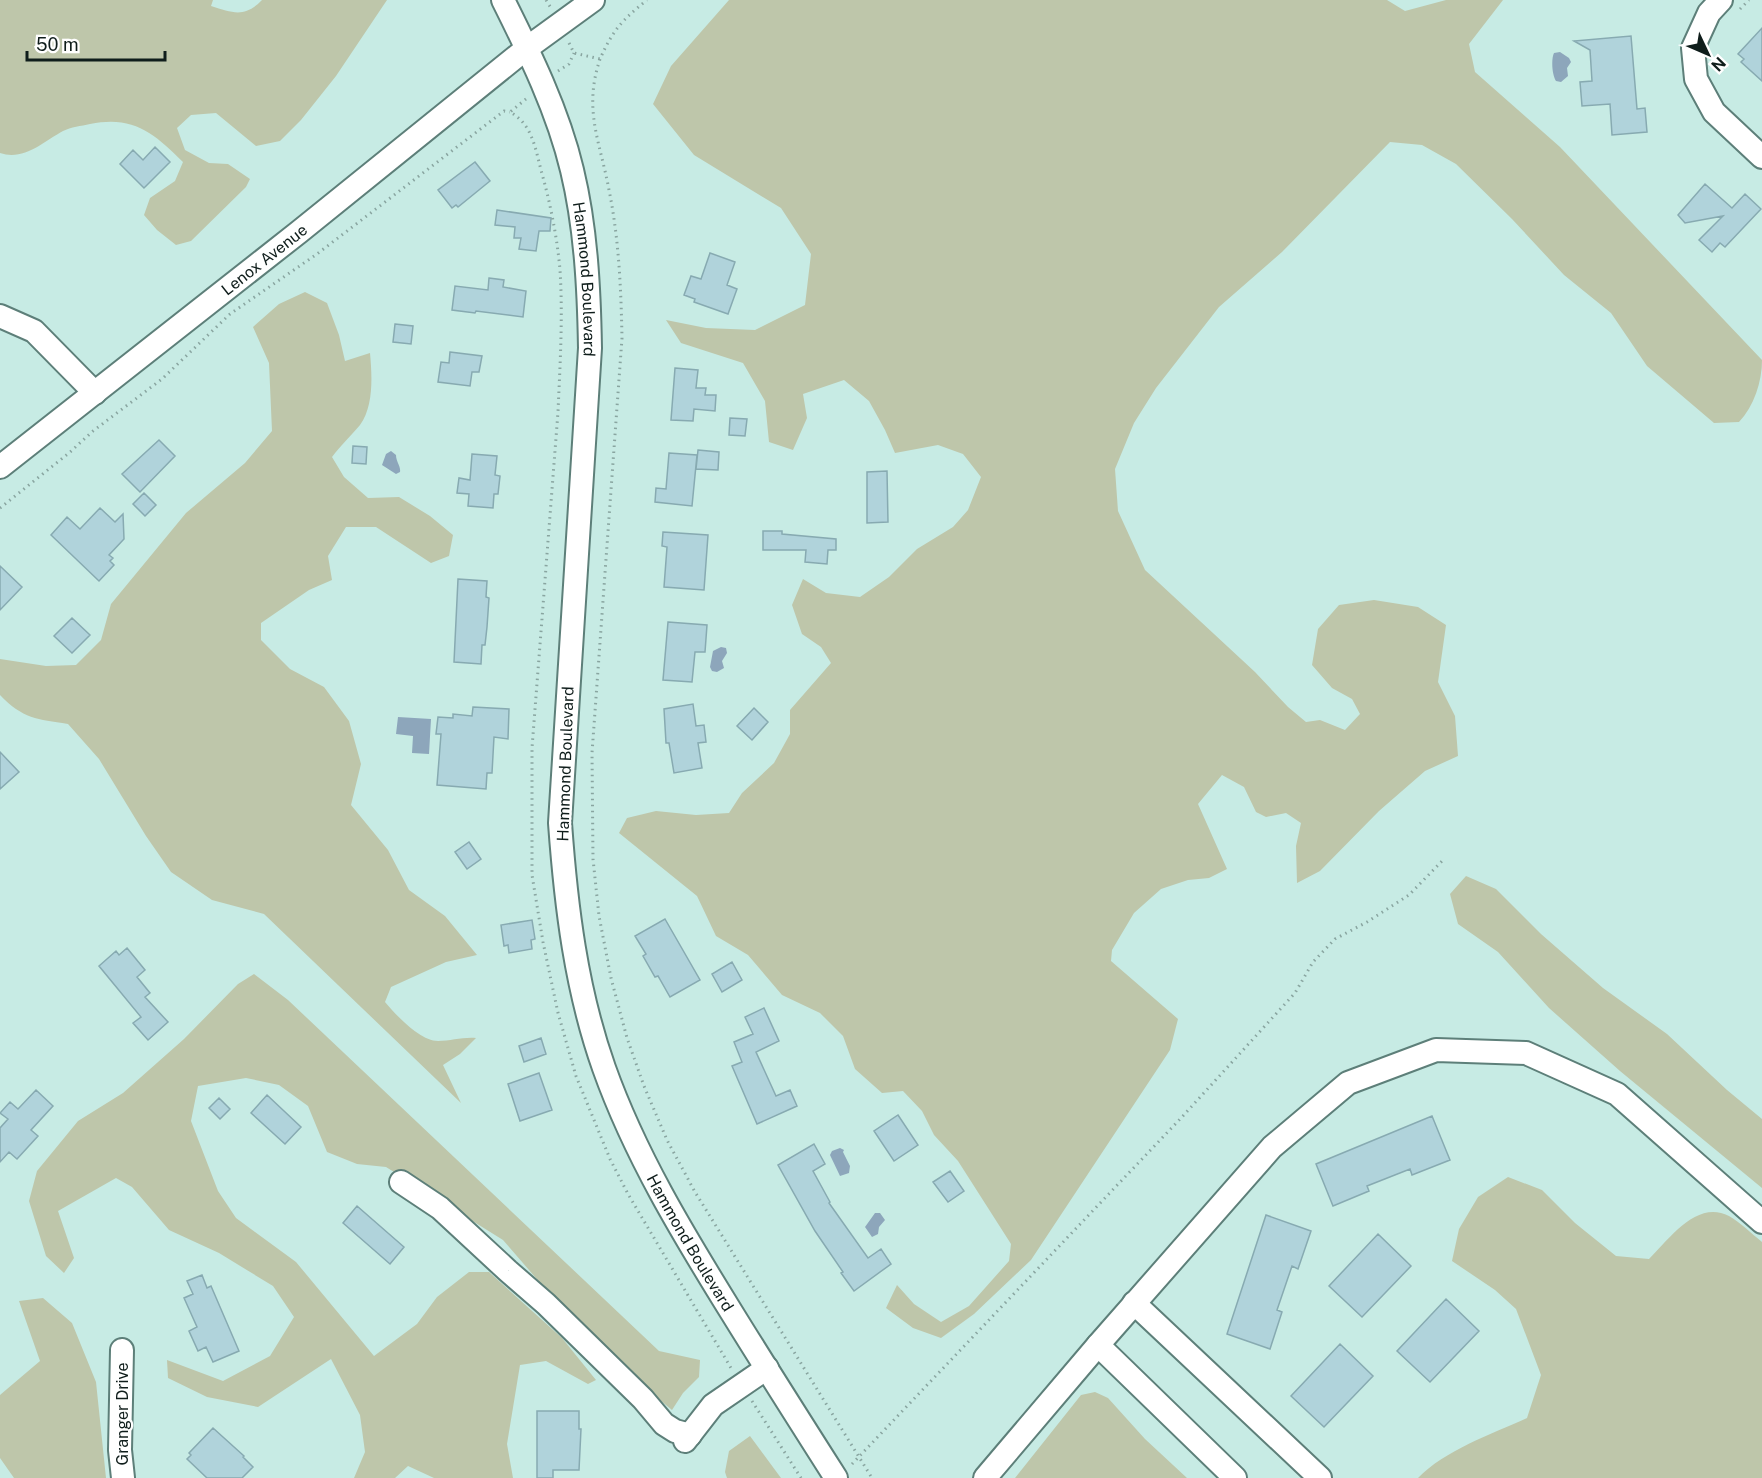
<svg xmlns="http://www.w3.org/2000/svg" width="1762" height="1478" viewBox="0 0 1762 1478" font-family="'Public Sans',sans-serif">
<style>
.green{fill:#bec6aa}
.water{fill:#8da6bb}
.building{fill:#b0d3db;stroke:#87aab1;stroke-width:1.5}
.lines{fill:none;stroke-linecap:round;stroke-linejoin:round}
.minor-casing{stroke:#5d7f79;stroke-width:26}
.path{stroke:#89a5a0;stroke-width:3;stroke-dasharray:1.5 4.5;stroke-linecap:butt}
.minor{stroke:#fff;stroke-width:22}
.labels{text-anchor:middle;stroke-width:4.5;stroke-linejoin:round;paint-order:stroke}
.street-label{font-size:16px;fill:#0f1d1b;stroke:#fff}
</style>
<rect width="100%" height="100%" fill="#c7ebe4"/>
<path class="green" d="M 0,0 L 213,0 L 211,6 C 233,13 245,18 262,0 L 387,0 L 336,76 L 301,120 L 280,141 L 256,146 L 216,113 L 191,115 L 177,128 L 185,150 L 209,163 L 228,164 L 250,179 L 246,187 L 191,241 L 176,245 L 157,230 L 144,215 L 150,198 L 175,181 L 183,162 C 154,133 133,115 90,124 C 81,126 71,127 63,131 C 43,142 24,161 0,153 Z
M 729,0 L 1387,0 L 1405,11 L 1446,0 L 1503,0 L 1469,44 L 1475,72 L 1560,147 L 1762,360 C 1762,382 1754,406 1739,422 L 1714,423 L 1647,366 L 1611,313 L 1564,275 L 1512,219 L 1456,164 L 1422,145 L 1390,142 L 1282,252 L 1219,307 L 1156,388 L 1134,423 L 1115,469 L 1118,511 L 1145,570 L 1255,672 L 1288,707 L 1306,722 L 1320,720 L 1345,730 L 1360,714 L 1352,699 L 1332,688 L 1312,665 L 1318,629 L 1339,605 L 1374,600 L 1418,607 L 1446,625 L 1438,682 L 1455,716 L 1458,756 L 1425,771 L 1379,811 L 1320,871 L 1297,883 L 1296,846 L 1301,823 L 1286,813 L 1266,817 L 1256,812 L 1244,787 L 1222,775 L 1198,804 L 1227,869 L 1209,878 L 1188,880 L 1161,889 L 1134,913 L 1112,950 L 1111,961 L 1178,1019 L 1170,1050 L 1031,1260 L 974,1314 L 941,1338 L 913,1328 L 886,1308 L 897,1285 L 914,1304 L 941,1322 L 969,1306 L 1009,1261 L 1011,1244 L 958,1161 L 934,1135 L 922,1111 L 903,1091 L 882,1093 L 855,1069 L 843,1036 L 820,1013 L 782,995 L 748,955 L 716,936 L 697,896 L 619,833 L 627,818 L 656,811 L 696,815 L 729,813 L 742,793 L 774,763 L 790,734 L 790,710 L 831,663 L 821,647 L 802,634 L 792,605 L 803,579 L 826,593 L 860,597 L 889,577 L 917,549 L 953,527 L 968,510 L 981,477 L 963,454 L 938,445 L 895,453 L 885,430 L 869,401 L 844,380 L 803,394 L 807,418 L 793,450 L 769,442 L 765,401 L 743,363 L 681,343 L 666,320 L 706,328 L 755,330 L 805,305 L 811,254 L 781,208 L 694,155 L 653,104 L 671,66 Z
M 305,292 L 327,303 L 339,335 L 345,361 L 370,353 C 372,375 374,406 360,425 C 351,436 340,446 332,457 L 344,477 L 368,498 L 399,497 L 430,516 L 453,535 L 449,556 L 431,563 L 376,527 L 346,527 L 328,556 L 332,580 L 309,590 L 261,623 L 261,640 L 290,669 L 324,687 L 349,721 L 361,764 L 351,805 L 388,850 L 409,890 L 445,916 L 477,955 L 446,962 L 391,987 L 385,1002 C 396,1015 420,1041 438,1041 C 451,1041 462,1037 476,1038 L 460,1054 L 443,1065 L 461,1103 L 264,914 L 212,900 L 171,872 L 146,836 L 99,759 L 68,724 C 37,719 23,719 0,695 L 0,659 L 46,666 L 76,665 L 101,640 L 111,604 L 186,513 L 245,463 L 272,431 L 269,363 L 253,327 L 279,304 Z
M 1466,876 L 1496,889 L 1541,934 L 1603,988 L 1667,1034 L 1727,1090 L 1762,1119 L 1762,1188 L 1620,1071 L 1549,1008 L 1498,952 L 1458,924 L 1450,894 Z
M 254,974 L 288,1000 L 659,1351 L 700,1360 L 699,1377 L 683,1393 L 672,1410 L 594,1345 L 503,1240 L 386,1167 L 357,1164 L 327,1152 L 308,1106 L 279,1085 L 246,1078 L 198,1086 L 191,1121 L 218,1191 L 236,1218 L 296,1262 L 374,1356 L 417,1324 L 437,1297 L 469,1272 L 489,1272 L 562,1338 L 596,1380 L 588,1384 L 546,1361 L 520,1365 L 507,1444 L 513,1478 L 434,1478 L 408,1466 L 395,1478 L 354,1478 L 365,1452 L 360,1415 L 331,1359 L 258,1407 L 207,1397 L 168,1378 L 167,1360 L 223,1381 L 270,1356 L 294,1317 L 273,1286 L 219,1253 L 169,1230 L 132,1187 L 116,1178 L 58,1211 L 74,1258 L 64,1273 L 46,1256 L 29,1201 L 37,1171 L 78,1121 L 123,1093 L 184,1039 L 238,984 Z
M 1508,1177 L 1542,1190 L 1575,1223 L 1616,1256 L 1649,1259 C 1669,1239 1697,1199 1729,1216 C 1741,1223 1751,1233 1762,1242 L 1762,1478 L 1418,1478 C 1445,1450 1492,1434 1527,1418 L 1541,1375 L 1516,1309 L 1495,1290 L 1452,1261 L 1459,1229 L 1478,1197 Z
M 43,1298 L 72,1323 L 96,1382 L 106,1478 L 14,1478 L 0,1458 L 0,1395 L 40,1361 L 19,1301 Z
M 1095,1392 L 1108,1398 L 1145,1439 L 1187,1478 L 1015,1478 L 1081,1395 Z
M 750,1436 L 781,1478 L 727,1478 L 725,1472 L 729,1451 Z"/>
<path class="water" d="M 1560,52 L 1569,58 L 1571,62 L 1567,68 L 1568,76 L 1561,82 L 1556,81 C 1552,75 1551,59 1554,53 Z
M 391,451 L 396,455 C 396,462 401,466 400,472 L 396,474 L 382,465 L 386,454 Z
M 721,647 L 726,648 L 727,653 L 722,661 L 724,668 L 717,672 L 712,671 L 710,667 L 713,651 Z
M 398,717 L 431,719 L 429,754 L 412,753 L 413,736 L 396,734 Z
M 840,1148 L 844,1150 L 843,1152 L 850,1166 L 849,1173 L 840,1176 L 830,1155 L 832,1151 Z
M 875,1213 L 880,1213 L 885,1220 L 879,1227 L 878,1234 L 872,1237 L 865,1227 Z"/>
<path class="building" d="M 1762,28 L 1762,81 L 1741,62 L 1744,59 L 1738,54 Z
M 1631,36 L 1637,109 L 1645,108 L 1647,132 L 1612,135 L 1610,104 L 1582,106 L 1580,82 L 1592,81 L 1590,50 L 1574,41 Z
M 155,147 L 170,162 L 144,188 L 120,164 L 133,150 L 143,160 Z
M 475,162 L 490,181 L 458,207 L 456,205 L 452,208 L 438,190 Z
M 1705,184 L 1732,208 L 1745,194 L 1761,209 L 1725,247 L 1720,243 L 1712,252 L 1699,240 L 1723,216 L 1685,223 L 1678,215 Z
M 497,210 L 551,218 L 550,231 L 539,231 L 536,251 L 519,249 L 521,238 L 514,238 L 515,227 L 495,225 Z
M 710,253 L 735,262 L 727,285 L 737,289 L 728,314 L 694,302 L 695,299 L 684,295 L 691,276 L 701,279 Z
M 489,278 L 504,280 L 503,287 L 526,291 L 523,317 L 476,311 L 475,313 L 452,310 L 455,286 L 488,290 Z
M 395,324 L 413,326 L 411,344 L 393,342 Z
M 450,352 L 482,356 L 479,372 L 472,372 L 470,386 L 438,382 L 441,362 L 449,363 Z
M 675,368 L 698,370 L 696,388 L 706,388 L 705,395 L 716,395 L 715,411 L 694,409 L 693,421 L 671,420 Z
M 730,418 L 747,419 L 745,436 L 729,435 Z
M 159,440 L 175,456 L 140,492 L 122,474 Z
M 353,446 L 367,447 L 366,464 L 352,463 Z
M 698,450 L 719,452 L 718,470 L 696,469 Z
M 669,453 L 697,455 L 692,506 L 655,502 L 656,488 L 666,489 Z
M 472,454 L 497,456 L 495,475 L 500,476 L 498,494 L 494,494 L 493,508 L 468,506 L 469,494 L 457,493 L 459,478 L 470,480 Z
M 887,471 L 888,522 L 867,523 L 867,472 Z
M 144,493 L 156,505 L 145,516 L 133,504 Z
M 100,508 L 115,522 L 123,514 L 124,539 L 109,555 L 113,558 L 110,561 L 114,565 L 99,581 L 51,535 L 67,517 L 80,529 Z
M 763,531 L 782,531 L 782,534 L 836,539 L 836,550 L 828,550 L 827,564 L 805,562 L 806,550 L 763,550 Z
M 663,532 L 708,535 L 704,590 L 664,587 L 667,547 L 662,546 Z
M 0,566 L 22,587 L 0,610 Z
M 458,579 L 487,581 L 486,597 L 489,598 L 487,627 L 485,645 L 482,645 L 481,664 L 454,662 Z
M 72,618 L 90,635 L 72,653 L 54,636 Z
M 668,622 L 707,625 L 705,652 L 695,652 L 692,682 L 663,680 Z
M 693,704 L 696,726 L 704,725 L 706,742 L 698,743 L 702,768 L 674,773 L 669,743 L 666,743 L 664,709 Z
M 473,707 L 509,709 L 508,739 L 494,737 L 492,773 L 487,773 L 486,789 L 437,785 L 441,734 L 436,734 L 438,717 L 453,718 L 453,714 L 472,716 Z
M 754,708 L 768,722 L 752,740 L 737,726 Z
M 0,752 L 19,772 L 0,789 Z
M 469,842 L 481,859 L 467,869 L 455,852 Z
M 665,919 L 700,980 L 670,997 L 658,976 L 655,977 L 643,956 L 646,954 L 635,936 Z
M 532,920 L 535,939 L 531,940 L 532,949 L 509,953 L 508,945 L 504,946 L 501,925 Z
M 127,948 L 145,970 L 137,977 L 150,993 L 145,997 L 168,1022 L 148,1040 L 133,1023 L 141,1017 L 99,966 L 116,951 L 119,955 Z
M 732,962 L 742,980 L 722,992 L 712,974 Z
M 764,1008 L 779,1041 L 756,1052 L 776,1096 L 790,1090 L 797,1106 L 757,1124 L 732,1066 L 742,1062 L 734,1042 L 753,1034 L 745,1017 Z
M 541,1038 L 546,1054 L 524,1062 L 519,1046 Z
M 539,1073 L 552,1110 L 520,1121 L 508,1084 Z
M 36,1090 L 53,1106 L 31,1130 L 38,1136 L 17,1159 L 9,1152 L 0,1162 L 0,1128 L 8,1119 L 0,1113 L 10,1102 L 18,1109 Z
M 267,1095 L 301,1127 L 285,1144 L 251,1113 Z
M 219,1098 L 230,1109 L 220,1119 L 209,1108 Z
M 898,1115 L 918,1145 L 894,1161 L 874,1131 Z
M 1432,1116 L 1450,1160 L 1412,1175 L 1410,1169 L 1367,1186 L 1369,1191 L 1333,1206 L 1316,1164 Z
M 814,1144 L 825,1164 L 813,1171 L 830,1202 L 829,1203 L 868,1258 L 881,1249 L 891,1264 L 854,1291 L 841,1273 L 843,1272 L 815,1231 L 778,1165 Z
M 950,1171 L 964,1191 L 948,1202 L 933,1182 Z
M 357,1206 L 404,1247 L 390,1264 L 343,1223 Z
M 1266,1215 L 1311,1231 L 1298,1269 L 1292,1266 L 1277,1310 L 1282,1312 L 1270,1349 L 1227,1334 Z
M 1378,1234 L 1411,1266 L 1362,1317 L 1329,1286 Z
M 202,1275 L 207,1288 L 211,1286 L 239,1351 L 213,1362 L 206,1347 L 198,1351 L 189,1331 L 197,1327 L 184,1298 L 193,1294 L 187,1281 Z
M 1446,1299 L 1479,1331 L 1430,1382 L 1397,1351 Z
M 1340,1344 L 1373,1376 L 1324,1427 L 1291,1396 Z
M 537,1411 L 579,1411 L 579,1429 L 581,1429 L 579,1470 L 553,1470 L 553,1478 L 537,1478 Z
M 213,1428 L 244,1456 L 243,1457 L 253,1467 L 242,1478 L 207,1478 L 187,1459 L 191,1455 L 189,1453 Z"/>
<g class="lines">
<g class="minor-casing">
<g id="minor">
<path id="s1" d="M 503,0 C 530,54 558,111 572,170 C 586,228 589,289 590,348 L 560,823 C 566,906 576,989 604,1068 C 635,1155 683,1234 732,1313 C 766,1368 801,1423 836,1478"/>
<path d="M 1721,0 L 1709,13 L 1693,48 L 1696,79 L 1714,112 L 1762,157"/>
<path d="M 0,316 L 34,331 L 95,393"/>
<path id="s2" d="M 0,467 L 299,232 L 527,48 L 593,0"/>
<path d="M 401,1182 L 440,1208 L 508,1271 L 546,1304 L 643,1399 L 664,1424 L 675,1431 L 690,1435"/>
<path d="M 1134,1303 L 1320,1478"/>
<path d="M 1098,1345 L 1235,1478"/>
<path d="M 122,1350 L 120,1450 L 123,1478"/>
<path d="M 685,1441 L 713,1405 L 767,1368"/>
<path d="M 985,1478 L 1098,1345 L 1272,1147 L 1348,1083 L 1436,1050 L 1526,1053 L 1617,1094 L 1762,1222"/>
</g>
</g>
<path class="path" d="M 546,0 L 551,8
M 1740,9 L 1749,0
M 569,43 L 574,53 L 600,59 C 613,30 622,20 647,0
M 600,59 C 583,110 600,141 609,190 C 619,239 621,289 622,338 L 592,753 L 593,859 L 599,916 L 611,978 L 627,1038 L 644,1086 L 667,1140 L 695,1192 L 872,1478
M 558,71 L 569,64 L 574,53
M 526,99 L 510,112 C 532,124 535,147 541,170 C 550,202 557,236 560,270 C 563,317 560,365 558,412 L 532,748 L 532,875 L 543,942 L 558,1013 L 576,1076 L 610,1159 L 628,1194 L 731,1368
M 0,508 L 69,453 L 93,431 L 162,379 L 230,314 L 317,254 L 504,111 L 510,112
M 752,1401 L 801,1478
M 852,1464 L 1182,1117 L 1295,993 L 1313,962 L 1335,939 L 1367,922 L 1409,895 L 1444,859"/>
<use href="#minor" class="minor"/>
</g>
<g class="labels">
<g class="street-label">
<text dy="6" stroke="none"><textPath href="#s2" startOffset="336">Lenox Avenue</textPath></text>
<text dy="6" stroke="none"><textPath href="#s1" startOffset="294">Hammond Boulevard</textPath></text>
<text transform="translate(565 764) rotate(-88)" y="6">Hammond Boulevard</text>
<text dy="6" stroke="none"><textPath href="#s1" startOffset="1284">Hammond Boulevard</textPath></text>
<text transform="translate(122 1414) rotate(-90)" y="6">Granger Drive</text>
</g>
</g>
<g transform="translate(1708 54) rotate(134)" stroke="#ffffff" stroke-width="4.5" paint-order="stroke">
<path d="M0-4.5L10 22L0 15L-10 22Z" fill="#0f1d1b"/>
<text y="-9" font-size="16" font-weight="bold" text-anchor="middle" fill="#0f1d1b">N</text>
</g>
<path d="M27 51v9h138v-9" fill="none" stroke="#0f1d1b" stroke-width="3"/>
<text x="36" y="51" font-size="18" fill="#0f1d1b" stroke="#ffffff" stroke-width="4.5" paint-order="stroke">50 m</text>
</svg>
